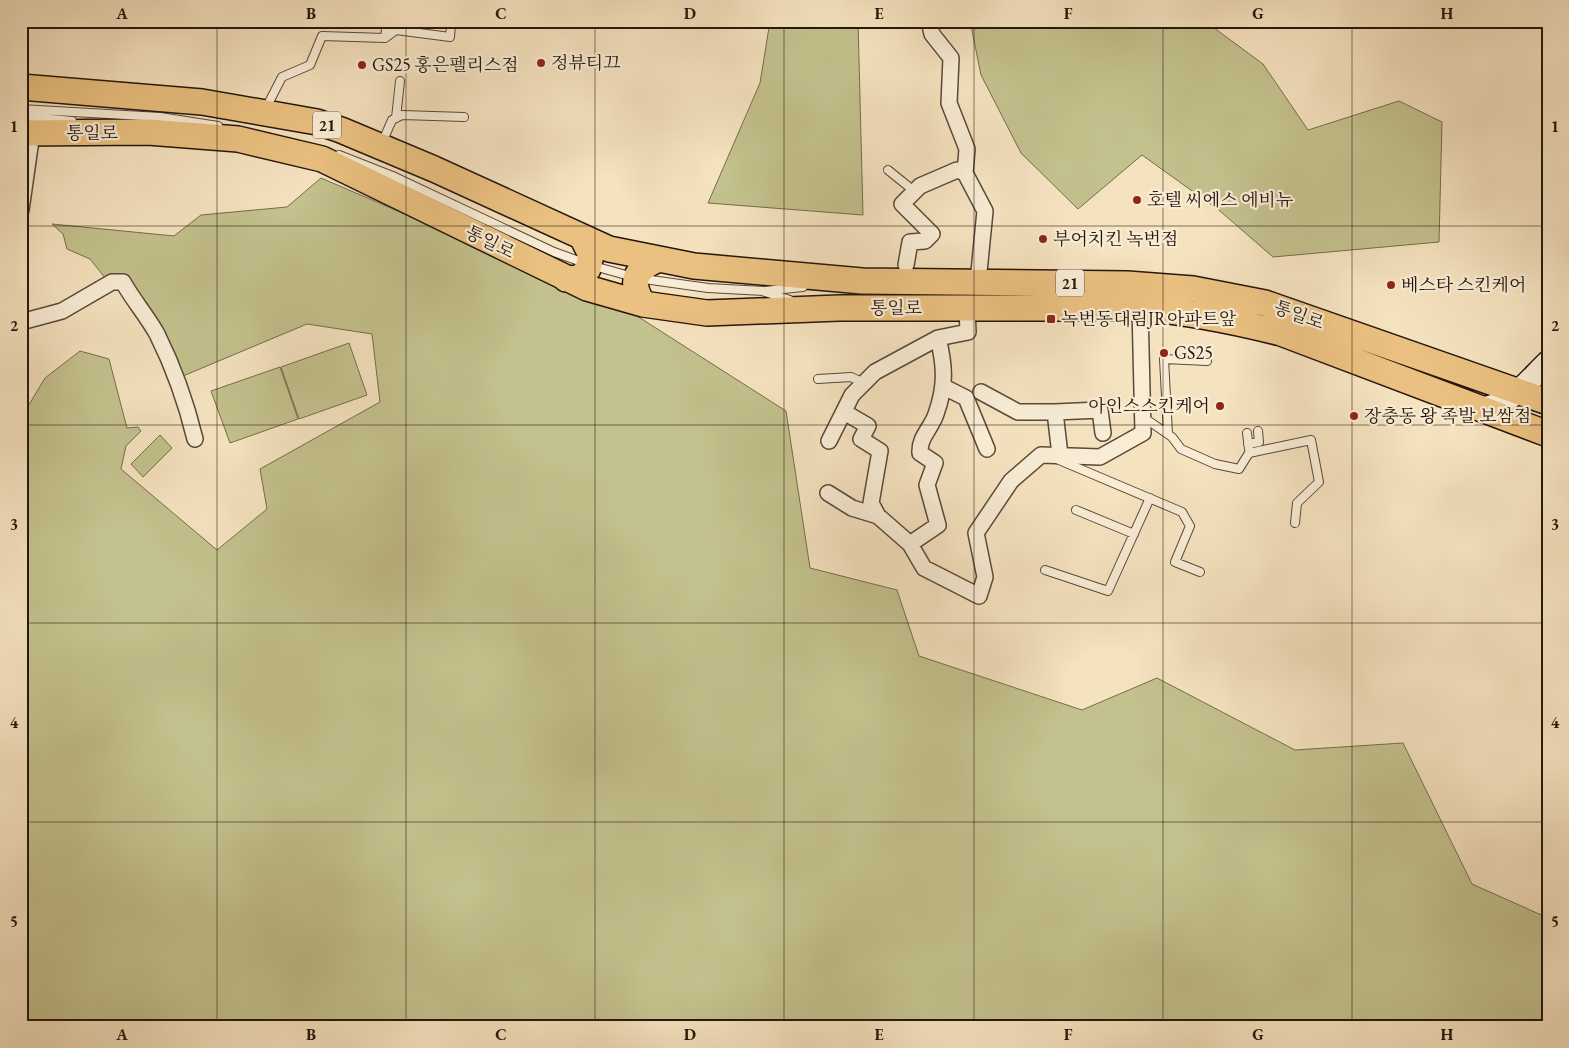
<svg xmlns="http://www.w3.org/2000/svg" width="1569" height="1048" viewBox="0 0 1569 1048" font-family="'EB Garamond','Noto Serif KR',serif">
<style>
.green{fill:#c3c18d;stroke:#756c4d}
.lines{fill:none;stroke-linecap:round;stroke-linejoin:round}
.service-casing{stroke:#5a493a;stroke-width:10}
.minor-casing{stroke:#5a493a;stroke-width:18}
.secondary-casing{stroke:#27160d;stroke-width:25}
.primary-casing{stroke:#27160d;stroke-width:28}
.service{stroke:#f8ecd5;stroke-width:8}
.minor{stroke:#f8ecd5;stroke-width:15}
.secondary{stroke:#f8ecd5;stroke-width:22}
.primary{stroke:#eac180;stroke-width:25}
.grid{fill:none;stroke:#27160d;stroke-width:1;stroke-opacity:0.55}
.poi-dot{fill:#8f2418;stroke:#f8ecd5;stroke-width:2}
.labels{text-anchor:middle;stroke-width:4.5;stroke-linejoin:round;paint-order:stroke}
.shield{fill:#f8ecd5;stroke:#665649;stroke-width:1}
.shield-label{font-size:16px;font-weight:bold;fill:#27160d}
.poi-label{font-size:18px;fill:#27160d;stroke:#f8ecd5;text-anchor:start}
.street-label{font-size:18px;fill:#27160d;stroke:#f8ecd5}
.neatline{fill:none;stroke:#27160d;stroke-width:2}
.grid-label{font-size:16px;text-anchor:middle;font-weight:bold;fill:#27160d}
</style>
<rect width="100%" height="100%" fill="#f5e2bf"/>
<filter id="stains"><feTurbulence type="fractalNoise" baseFrequency=".004" numOctaves="4"/><feColorMatrix values="0 0 0 0 .2 0 0 0 0 .09 0 0 0 0 .02 0 0 0 .5 -.17"/></filter>
<radialGradient id="worn" r=".72"><stop offset=".6" stop-color="#630" stop-opacity="0"/><stop offset="1" stop-color="#630" stop-opacity=".3"/></radialGradient>
<path class="green" d="M 770,21 L 858,21 L 863,215 L 708,203 L 760,83 Z
M 970,21 L 1110,21 L 1110,25 L 1210,25 L 1263,64 L 1308,130 L 1399,101 L 1442,122 L 1439,242 L 1273,257 L 1220,211 L 1142,155 L 1078,209 L 1021,153 L 981,75 Z
M 321,178 L 626,309 L 786,411 L 810,568 L 897,590 L 919,656 L 1082,710 L 1157,678 L 1295,750 L 1403,743 L 1472,884 L 1548,918 L 1548,1027 L 21,1027 L 21,418 L 45,378 L 80,351 L 109,359 L 127,428 L 138,427 L 141,431 L 126,446 L 121,469 L 217,550 L 267,509 L 260,469 L 380,402 L 372,334 L 307,324 L 183,376 L 145,301 L 129,277 L 106,279 L 90,259 L 67,249 L 63,234 L 52,224 L 174,236 L 201,215 L 287,207 Z
M 349,343 L 367,395 L 299,419 L 281,367 Z
M 280,367 L 298,419 L 230,443 L 211,391 Z
M 160,435 L 172,448 L 143,477 L 131,464 Z"/>
<g class="lines">
<g class="service-casing">
<path id="service" d="M 385,38 L 387,21
M 21,109 L 160,117 L 218,126
M 265,110 L 282,77 L 310,65 L 322,36 L 385,38 L 396,30 L 450,37 L 451,24
M 21,116 L 72,121
M 396,118 L 400,81
M 381,145 L 392,120 L 402,115 L 464,117
M 339,155 L 395,177 L 554,252 L 590,265 L 637,278 L 708,288 L 764,291 L 803,287
M 888,170 L 914,191
M 765,292 L 790,300
M 818,379 L 851,377 L 864,383
M 1143,417 L 1172,437 L 1181,449 L 1215,464 L 1239,469 L 1249,453 L 1311,440 L 1319,482 L 1297,503 L 1295,523
M 1247,433 L 1249,449
M 1168,434 L 1164,359 L 1207,361
M 1248,444 L 1259,442 L 1258,431
M 1059,460 L 1182,512 L 1190,526 L 1175,562 L 1200,572
M 1076,510 L 1134,534
M 1045,570 L 1108,591 L 1150,498"/>
</g>
<g class="minor-casing">
<path id="minor" d="M 929,21 L 932,34 L 951,58 L 949,103 L 967,149 L 965,173 L 985,211 L 978,282
M 21,210 L 32,133
M 906,265 L 910,242 L 925,241 L 932,234 L 902,204 L 920,186 L 957,170 L 965,173
M 21,322 L 62,311 L 112,282 L 123,282 C 133,300 147,316 157,334 C 174,368 186,402 195,439
M 944,387 L 966,398 L 987,449
M 981,392 L 1018,412 L 1055,412
M 844,412 L 868,426 L 861,439 L 880,451 L 871,503 L 878,516
M 829,441 L 852,395 L 875,372 L 938,338 L 968,332 L 967,307
M 1060,455 L 1055,412 L 1100,410 L 1103,433
M 828,493 L 852,508 L 878,516 L 910,544 L 924,568 L 979,596 L 985,577 L 976,533 L 1011,481 L 1041,455 L 1100,457 L 1143,433 L 1140,308
M 910,544 L 938,525 L 927,485 L 935,463 L 920,453 C 919,437 931,429 936,414 C 946,386 945,366 938,338"/>
</g>
<g class="secondary-casing">
<path id="secondary" d="M 1478,409 C 1512,405 1524,385 1548,362"/>
</g>
<g class="primary-casing">
<path id="primary" d="M 21,87 L 202,102 L 317,122 L 341,130 L 434,169 L 609,249 L 694,266 L 862,281 L 1127,284 L 1193,289 L 1265,303 L 1548,402
M 21,133 L 148,132 L 238,139 L 322,159 L 587,288 L 643,304 L 707,313 L 839,308 L 1140,308 C 1188,312 1234,321 1281,333 L 1548,434
M 566,279 L 580,278 L 588,269 L 591,255 L 583,239
M 643,304 C 629,281 635,269 659,259"/>
</g>
<use href="#service" class="service"/>
<use href="#minor" class="minor"/>
<use href="#secondary" class="secondary"/>
<use href="#primary" class="primary"/>
</g>
<path class="grid" d="M 217,21 L 217,1027M 406,21 L 406,1027M 595,21 L 595,1027M 784,21 L 784,1027M 974,21 L 974,1027M 1163,21 L 1163,1027M 1352,21 L 1352,1027M 21,226 L 1548,226M 21,425 L 1548,425M 21,623 L 1548,623M 21,822 L 1548,822"/>
<g class="poi-dot">
<circle cx="541" cy="63" r="5"/>
<circle cx="362" cy="65" r="5"/>
<circle cx="1137" cy="200" r="5"/>
<circle cx="1043" cy="239" r="5"/>
<circle cx="1391" cy="285" r="5"/>
<rect x="1046" y="314" width="10" height="10" rx="2.5"/>
<circle cx="1164" cy="353" r="5"/>
<circle cx="1220" cy="406" r="5"/>
<circle cx="1354" cy="416" r="5"/>
</g>
<g class="labels">
<g class="shield">
<rect x="313" y="111.5" width="28" height="27" rx="4"/>
<rect x="1056" y="269.5" width="28" height="27" rx="4"/>
</g>
<g class="shield-label">
<text x="327" y="131">21</text>
<text x="1070" y="289">21</text>
</g>
<g class="poi-label">
<text x="551" y="69">정뷰티끄</text>
<text x="372" y="71">GS25 홍은펠리스점</text>
<text x="1147" y="206">호텔 씨에스 에비뉴</text>
<text x="1053" y="245">부어치킨 녹번점</text>
<text x="1401" y="291">베스타 스킨케어</text>
<text x="1061" y="325">녹번동대림JR아파트앞</text>
<text x="1174" y="359">GS25</text>
<text x="1210" y="412" text-anchor="end">아인스스킨케어</text>
<text x="1364" y="422">장충동 왕 족발 보쌈점</text>
</g>
<g class="street-label">
<text x="92" y="139">통일로</text>
<text transform="translate(490 242) rotate(26)" y="6">통일로</text>
<text x="896" y="314">통일로</text>
<text transform="translate(1299 315) rotate(20)" y="6">통일로</text>
</g>
</g>
<rect width="1569" height="1048" fill="none" stroke="#f5e2bf" stroke-width="55"/>
<rect x="28" y="28" width="1514" height="992" class="neatline"/>
<g class="grid-label">
<text x="122" y="19">A</text>
<text x="311" y="19">B</text>
<text x="501" y="19">C</text>
<text x="690" y="19">D</text>
<text x="879" y="19">E</text>
<text x="1068" y="19">F</text>
<text x="1258" y="19">G</text>
<text x="1447" y="19">H</text>
<text x="14" y="132">1</text>
<text x="1555" y="132">1</text>
<text x="14" y="331">2</text>
<text x="1555" y="331">2</text>
<text x="14" y="530">3</text>
<text x="1555" y="530">3</text>
<text x="14" y="728">4</text>
<text x="1555" y="728">4</text>
<text x="14" y="927">5</text>
<text x="1555" y="927">5</text>
<text x="122" y="1040">A</text>
<text x="311" y="1040">B</text>
<text x="501" y="1040">C</text>
<text x="690" y="1040">D</text>
<text x="879" y="1040">E</text>
<text x="1068" y="1040">F</text>
<text x="1258" y="1040">G</text>
<text x="1447" y="1040">H</text>
</g>
<rect width="100%" height="100%" filter="url(#stains)"/>
<rect width="100%" height="100%" fill="url(#worn)"/>
</svg>
